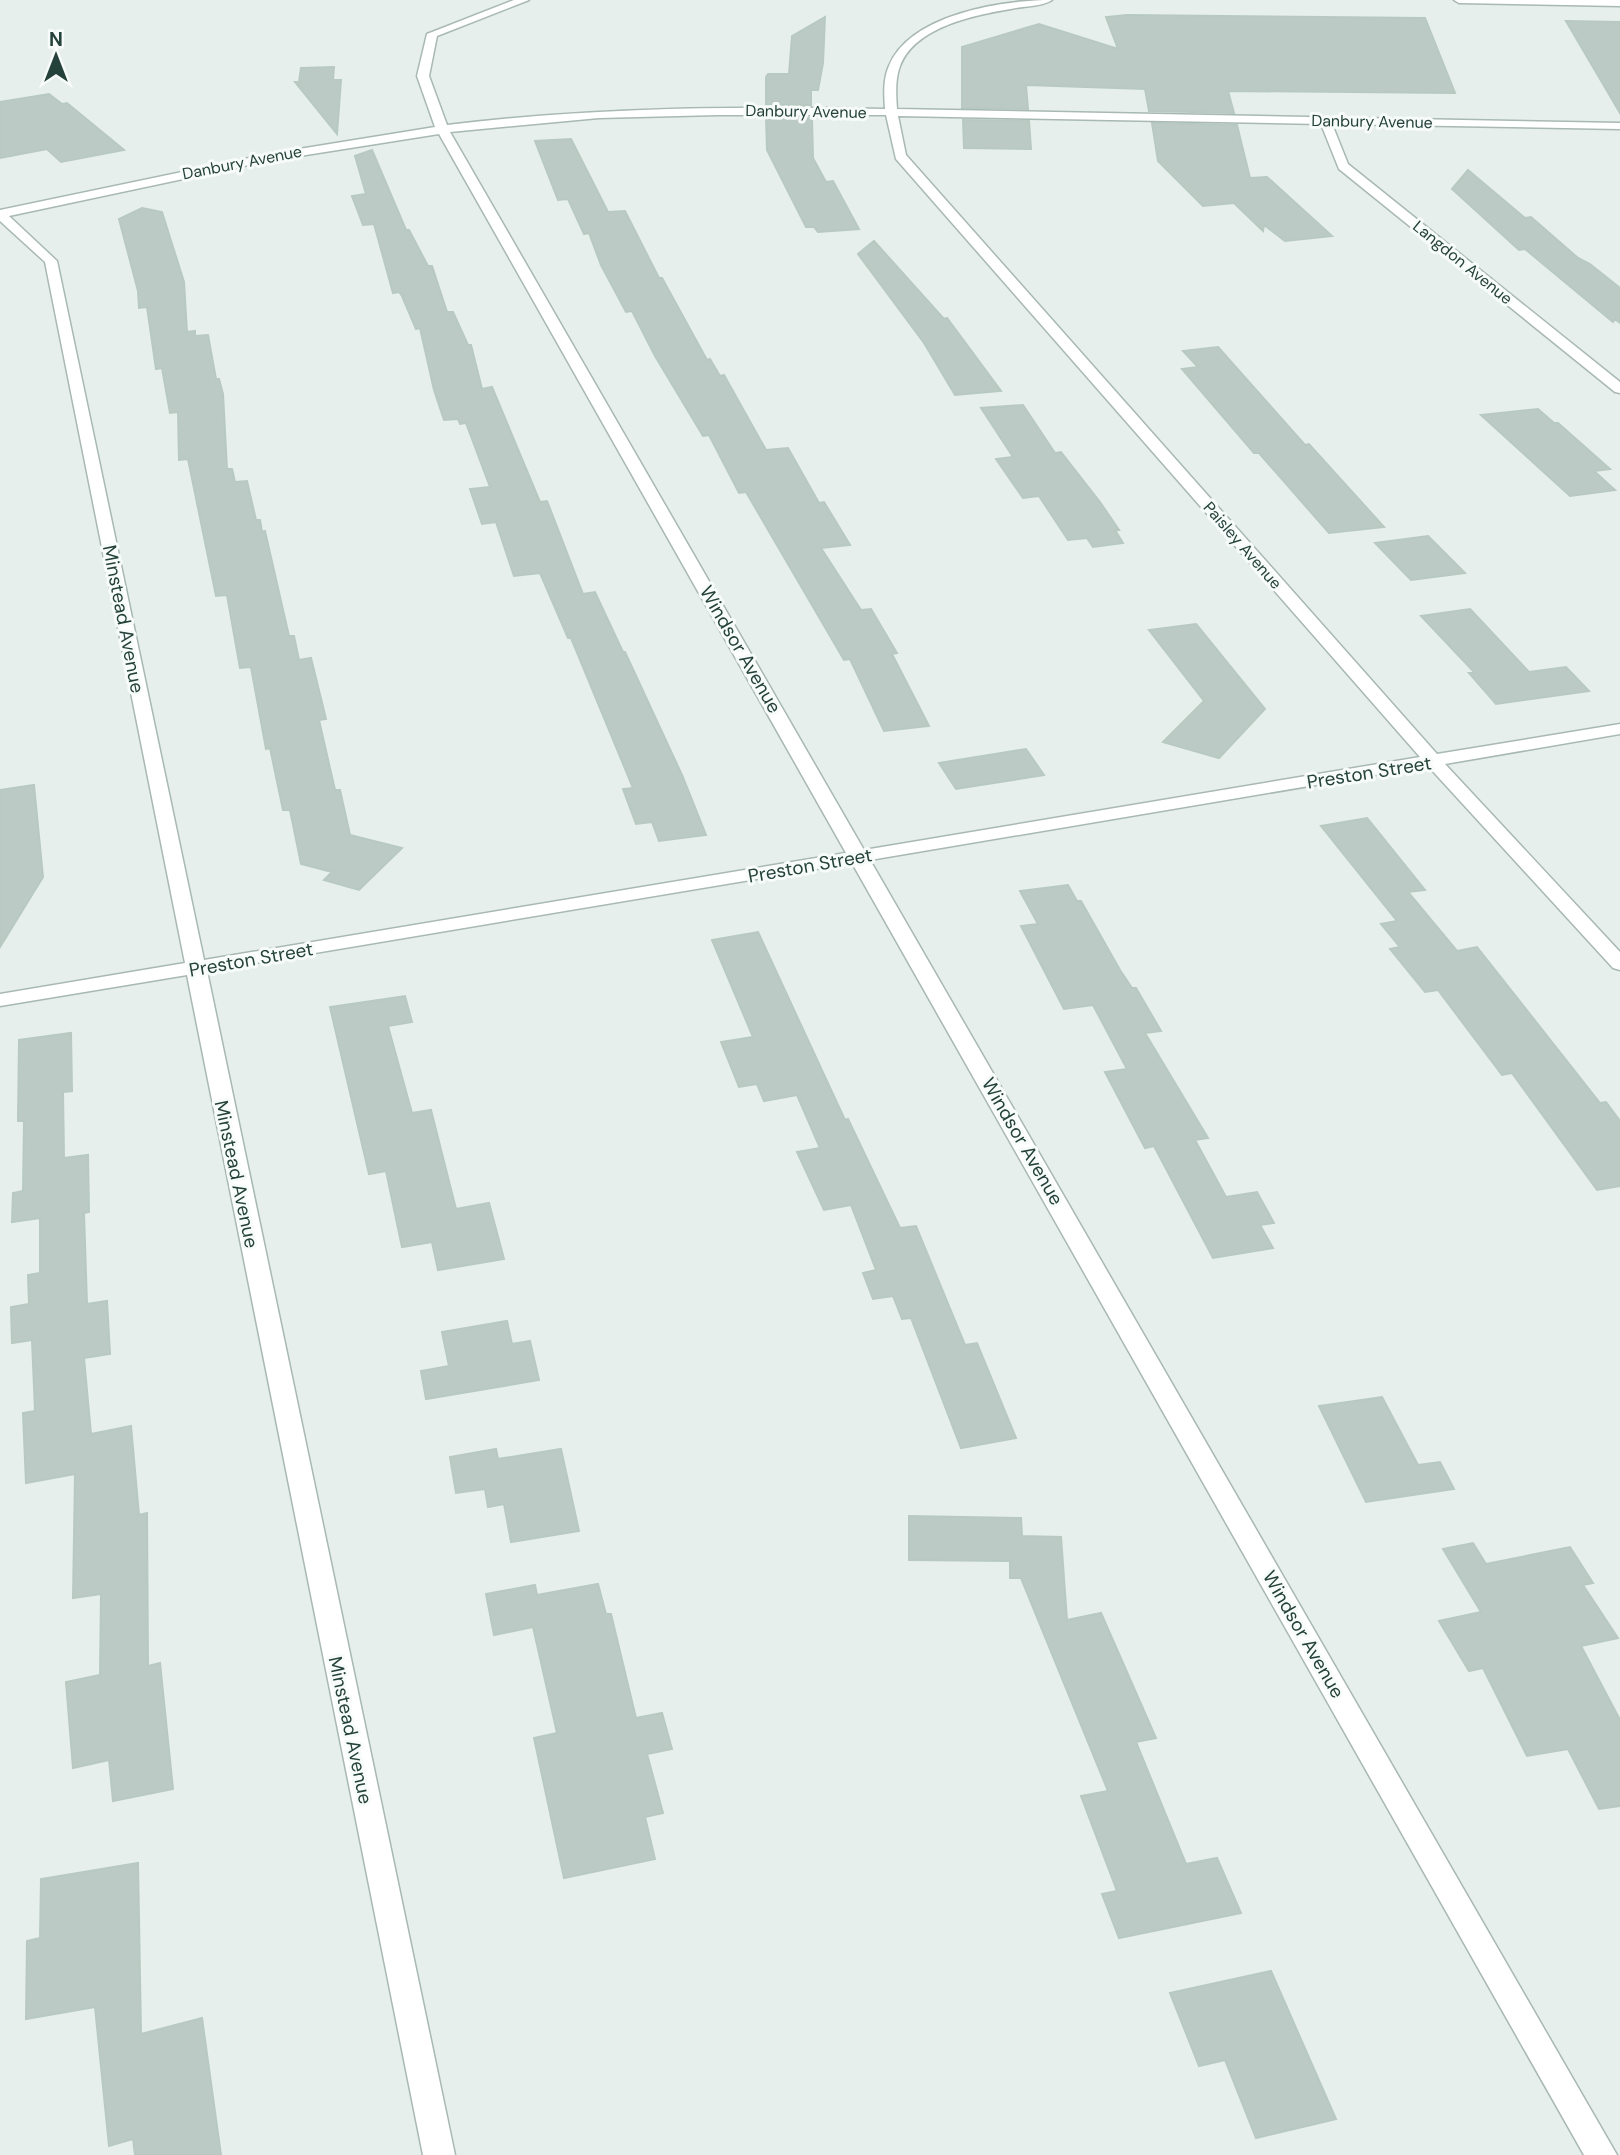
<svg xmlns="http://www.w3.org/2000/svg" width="1620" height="2155" viewBox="0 0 1620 2155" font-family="'DM Sans',sans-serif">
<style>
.building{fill:#bbcac4;stroke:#b8c9c2;stroke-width:2}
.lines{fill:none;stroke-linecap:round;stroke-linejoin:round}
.minor-casing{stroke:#a8b8b2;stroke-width:3}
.minor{fill:#fff;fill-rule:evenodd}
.labels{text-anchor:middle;stroke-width:6;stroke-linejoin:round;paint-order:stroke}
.far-street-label{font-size:16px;fill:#24423a;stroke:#f7fbf9}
.street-label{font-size:19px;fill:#24423a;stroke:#f7fbf9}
</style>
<rect width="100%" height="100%" fill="#e6efeb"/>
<path class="building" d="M 1127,15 L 1425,18 L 1455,93 L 1228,91 L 1234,113 L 1149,111 L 1145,89 L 1026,85 L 1028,109 L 962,108 L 962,47 L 1039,24 L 1118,49 L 1106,17 Z
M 825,17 L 823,63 L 818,90 L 811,90 L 811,105 L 766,105 L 766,77 L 768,74 L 789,74 L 792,36 Z
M 1566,21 L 1620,22 L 1620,113 Z
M 334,67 L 333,80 L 341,80 L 337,134 L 295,82 L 299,82 L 301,68 Z
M 49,94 L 62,104 L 67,103 L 124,150 L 61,162 L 47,149 L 0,158 L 0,102 Z
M 766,118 L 812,118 L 813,158 L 826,182 L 833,181 L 859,229 L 818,232 L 814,227 L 806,227 L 767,150 Z
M 963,120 L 1029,121 L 1031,149 L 964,148 Z
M 1152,123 L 1237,125 L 1250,178 L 1267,177 L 1332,236 L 1285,241 L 1264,225 L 1263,231 L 1234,203 L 1203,206 L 1158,161 Z
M 571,139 L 608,212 L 625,211 L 659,278 L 662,278 L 707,360 L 710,359 L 720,376 L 724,375 L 766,450 L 788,448 L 819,503 L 824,502 L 850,545 L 821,548 L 861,610 L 871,609 L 897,653 L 892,654 L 929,726 L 884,731 L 850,659 L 844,660 L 746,492 L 739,493 L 709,435 L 703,436 L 655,356 L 632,311 L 626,312 L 601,265 L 589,233 L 584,234 L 568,199 L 558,200 L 535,141 Z
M 372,150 L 406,230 L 409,230 L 428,266 L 432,266 L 447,312 L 453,312 L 468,345 L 471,345 L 482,389 L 492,387 L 540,502 L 547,501 L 583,594 L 595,592 L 623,652 L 625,652 L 682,775 L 706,835 L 659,841 L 652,822 L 636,824 L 623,789 L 633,788 L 571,638 L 568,638 L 540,573 L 514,576 L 496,522 L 482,524 L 470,489 L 490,487 L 466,423 L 460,424 L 458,419 L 444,420 L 434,390 L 420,328 L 416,329 L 402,296 L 399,292 L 393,293 L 374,224 L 363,225 L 352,196 L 366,194 L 355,156 Z
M 1468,170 L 1525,218 L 1531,217 L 1578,258 L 1590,264 L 1620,288 L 1620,323 L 1615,319 L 1613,322 L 1525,249 L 1519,250 L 1452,189 Z
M 142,208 L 162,212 L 184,282 L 187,332 L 195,331 L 195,336 L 208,335 L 216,379 L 219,379 L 223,394 L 227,469 L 232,469 L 235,482 L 247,481 L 256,520 L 260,520 L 262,532 L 265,531 L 289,636 L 294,636 L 299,660 L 311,658 L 326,719 L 319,720 L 335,790 L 340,790 L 350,835 L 402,848 L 359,890 L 324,880 L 332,872 L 301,864 L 290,810 L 283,810 L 270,748 L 266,749 L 251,667 L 240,668 L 227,595 L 216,596 L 188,459 L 179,460 L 178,412 L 170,413 L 162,368 L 156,369 L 147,307 L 139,308 L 138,291 L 119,219 Z
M 874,241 L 944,319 L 947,318 L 1001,391 L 955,395 L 924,343 L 858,254 Z
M 1218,347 L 1305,445 L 1309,444 L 1384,527 L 1329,533 L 1259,453 L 1254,453 L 1182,369 L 1198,367 L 1183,351 Z
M 1023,405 L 1055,453 L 1061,452 L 1100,502 L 1119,530 L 1115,530 L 1123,543 L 1093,547 L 1087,538 L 1068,540 L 1039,496 L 1023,498 L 996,459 L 1013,457 L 981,408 Z
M 1538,409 L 1554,423 L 1558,423 L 1610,469 L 1594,471 L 1615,490 L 1570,496 L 1481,415 Z
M 1428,536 L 1465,573 L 1411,580 L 1375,543 Z
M 1470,609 L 1529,672 L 1566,667 L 1589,691 L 1496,704 L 1469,673 L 1475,673 L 1421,616 Z
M 1196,624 L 1265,709 L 1219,758 L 1163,742 L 1204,701 L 1149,630 Z
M 1026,749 L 1044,775 L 956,789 L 939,763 Z
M 34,785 L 43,877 L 0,947 L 0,790 Z
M 1367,818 L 1425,890 L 1408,892 L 1457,951 L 1477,947 L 1600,1103 L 1606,1102 L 1620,1121 L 1620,1186 L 1597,1190 L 1512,1073 L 1502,1075 L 1438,990 L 1425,992 L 1390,949 L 1400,947 L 1381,924 L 1397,921 L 1321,826 Z
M 1068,885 L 1077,901 L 1081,901 L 1120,970 L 1132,988 L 1136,988 L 1161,1031 L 1145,1033 L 1208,1138 L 1195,1140 L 1226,1197 L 1257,1192 L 1274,1223 L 1260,1225 L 1273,1248 L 1213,1258 L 1154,1146 L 1145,1148 L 1105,1072 L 1127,1069 L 1093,1005 L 1064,1009 L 1021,926 L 1038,924 L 1020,891 Z
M 758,932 L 845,1120 L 848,1119 L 900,1228 L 916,1226 L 965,1345 L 977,1343 L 1016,1438 L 961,1448 L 911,1318 L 902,1319 L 893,1296 L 873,1299 L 863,1273 L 876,1270 L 851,1205 L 824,1210 L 797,1152 L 820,1148 L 797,1095 L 764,1101 L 757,1084 L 739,1087 L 721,1042 L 753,1037 L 712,940 Z
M 405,996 L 412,1022 L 388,1026 L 412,1113 L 431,1110 L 456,1209 L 489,1203 L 504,1259 L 438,1270 L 432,1242 L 402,1247 L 386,1171 L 369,1174 L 330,1007 Z
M 71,1033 L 72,1091 L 63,1092 L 64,1158 L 88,1155 L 89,1212 L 84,1213 L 87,1304 L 107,1301 L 110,1354 L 84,1358 L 91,1434 L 131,1426 L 139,1515 L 147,1513 L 148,1666 L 160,1663 L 173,1789 L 113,1801 L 109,1760 L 73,1768 L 66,1682 L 100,1675 L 101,1594 L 73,1598 L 75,1474 L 26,1483 L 23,1413 L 35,1411 L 32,1340 L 12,1343 L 11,1307 L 29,1304 L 28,1275 L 40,1273 L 40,1218 L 12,1222 L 13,1193 L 23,1191 L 24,1121 L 18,1121 L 19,1040 Z
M 507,1321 L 512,1344 L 530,1341 L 539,1380 L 426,1399 L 421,1371 L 449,1366 L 442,1332 Z
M 1382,1397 L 1418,1465 L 1440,1462 L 1454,1489 L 1366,1502 L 1319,1406 Z
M 496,1449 L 498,1459 L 561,1449 L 579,1531 L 511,1542 L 504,1504 L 488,1507 L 485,1489 L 456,1493 L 450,1457 Z
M 909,1516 L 1021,1518 L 1022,1536 L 1061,1537 L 1067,1620 L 1101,1613 L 1156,1738 L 1136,1742 L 1186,1864 L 1217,1858 L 1241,1913 L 1119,1938 L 1102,1894 L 1117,1891 L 1081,1796 L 1108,1791 L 1021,1578 L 1010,1578 L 1010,1561 L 909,1560 Z
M 1473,1543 L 1486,1564 L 1570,1547 L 1593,1583 L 1583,1585 L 1618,1638 L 1581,1646 L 1620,1720 L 1620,1806 L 1599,1809 L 1568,1749 L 1527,1756 L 1483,1668 L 1469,1671 L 1439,1621 L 1481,1612 L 1443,1549 Z
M 598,1584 L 606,1614 L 611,1614 L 636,1718 L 662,1713 L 672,1749 L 647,1754 L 663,1813 L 645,1817 L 655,1859 L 564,1878 L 534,1738 L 557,1733 L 533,1627 L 494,1635 L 486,1594 L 535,1585 L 537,1595 Z
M 138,1863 L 141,2034 L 202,2018 L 221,2155 L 135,2155 L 133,2139 L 109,2146 L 95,2007 L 26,2019 L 27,1941 L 40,1938 L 41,1879 Z
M 1271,1971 L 1336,2119 L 1256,2138 L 1225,2060 L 1199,2066 L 1170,1993 Z"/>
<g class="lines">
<g class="minor-casing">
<path id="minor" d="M 514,0 L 529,0 L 437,36 L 429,76 L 447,125 C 592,107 739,106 885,109 C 884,95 883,79 889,66 C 910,14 1003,0 1052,0 C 1042,7 1023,6 1011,9 C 974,15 915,27 900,66 C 895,79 896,95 897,109 L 1620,123 L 1620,129 L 1332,124 L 1348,164 L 1620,382 L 1620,393 L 1615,392 L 1339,169 L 1321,124 L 898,116 L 906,155 L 1437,754 L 1620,724 L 1620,734 L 1445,764 L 1620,952 L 1620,970 L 1613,968 L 1428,766 L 870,860 L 1617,2155 L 1584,2155 L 852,863 L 207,971 L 455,2155 L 423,2155 L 187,975 L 0,1006 L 0,994 L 185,963 L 45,262 L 0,221 L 0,210 L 268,154 L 435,127 L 417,76 L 427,34 ZM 718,115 L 886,115 L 896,159 L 1420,757 L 864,850 L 450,132 L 599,118 ZM 439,134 L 846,853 L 204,960 L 57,261 L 9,216 L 268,161 Z
M 1454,0 L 1620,0 L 1620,6 L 1459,3 Z"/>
</g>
<use href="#minor" class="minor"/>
</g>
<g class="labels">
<g class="far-street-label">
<text transform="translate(806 111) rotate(1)" y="6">Danbury Avenue</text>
<text transform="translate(1372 121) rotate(1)" y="6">Danbury Avenue</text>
<text transform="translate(242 162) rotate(-11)" y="6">Danbury Avenue</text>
<text transform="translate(1463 262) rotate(39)" y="6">Langdon Avenue</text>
<text transform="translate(1243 545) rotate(49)" y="6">Paisley Avenue</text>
</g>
<g class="street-label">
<text transform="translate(124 619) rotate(79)" y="7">Minstead Avenue</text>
<text transform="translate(741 649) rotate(60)" y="7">Windsor Avenue</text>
<text transform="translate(1369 772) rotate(-9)" y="7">Preston Street</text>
<text transform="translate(810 865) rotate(-10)" y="7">Preston Street</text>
<text transform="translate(251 959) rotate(-10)" y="7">Preston Street</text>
<text transform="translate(1023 1141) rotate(60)" y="7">Windsor Avenue</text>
<text transform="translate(237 1174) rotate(78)" y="7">Minstead Avenue</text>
<text transform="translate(1304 1634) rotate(60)" y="7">Windsor Avenue</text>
<text transform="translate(351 1730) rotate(78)" y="7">Minstead Avenue</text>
</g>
</g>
<g transform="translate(56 56)" stroke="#f7fbf9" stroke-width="5" paint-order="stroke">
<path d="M0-5L12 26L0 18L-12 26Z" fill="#24423a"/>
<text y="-10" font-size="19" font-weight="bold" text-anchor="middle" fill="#24423a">N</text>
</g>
</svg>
